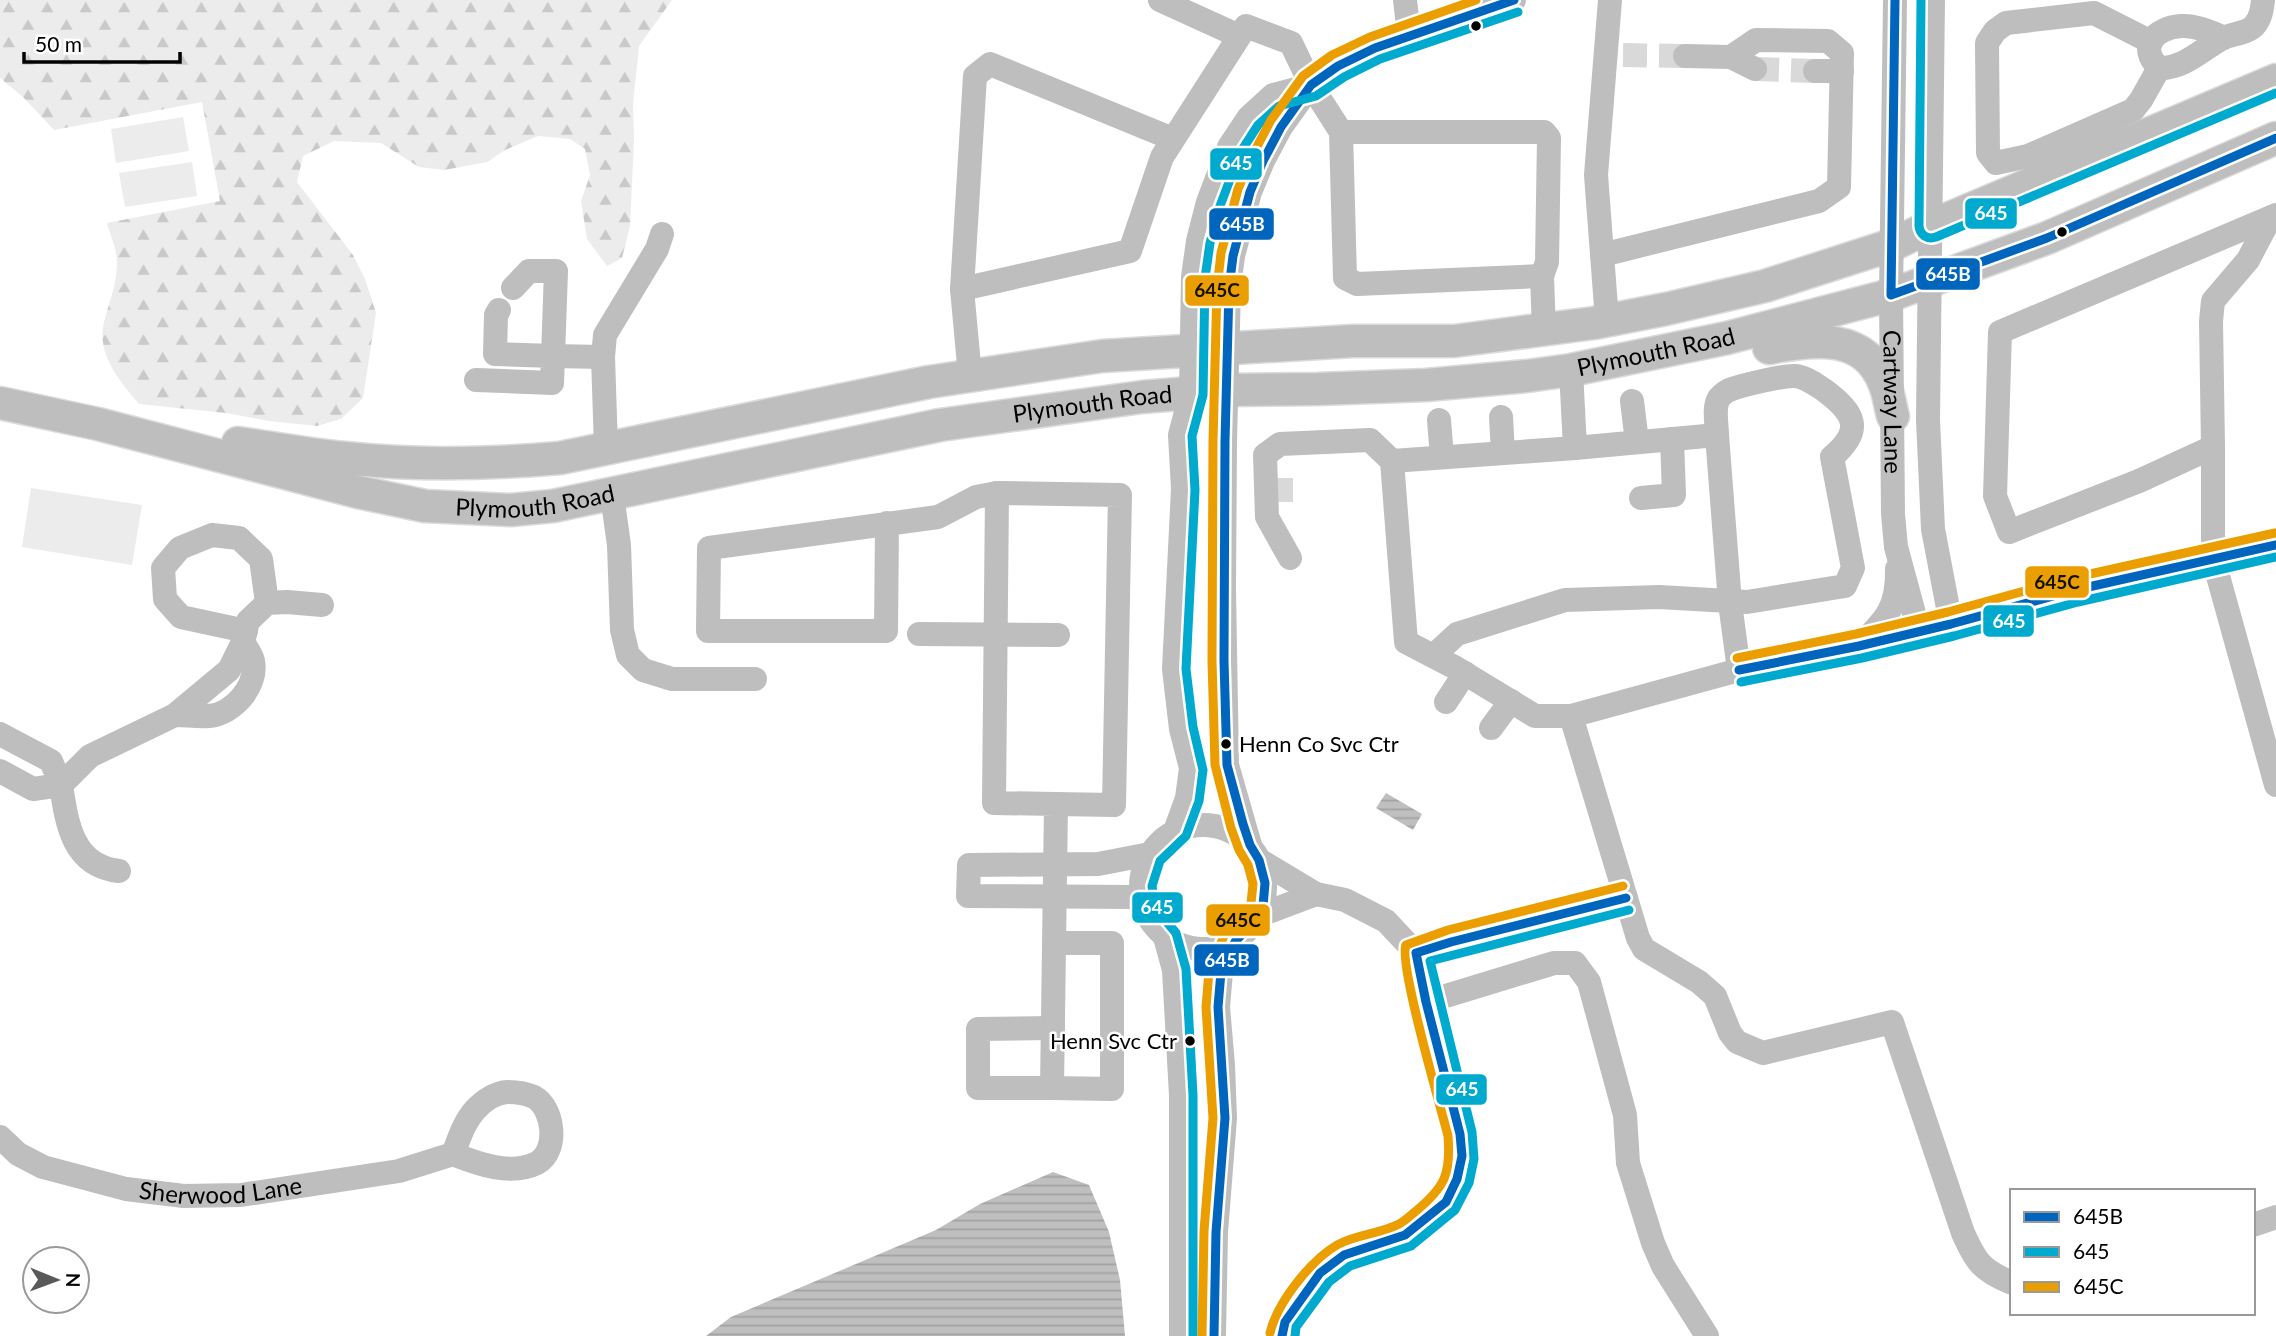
<svg xmlns="http://www.w3.org/2000/svg" width="2276" height="1336" viewBox="0 0 2276 1336" font-family="Lato,sans-serif">
<style>
.forest{fill:url(#forest-firs)}
.pitch{fill:#ececec}
.water{fill:url(#water-rules)}
.lines{fill:none;stroke-linecap:round;stroke-linejoin:round}
.minor-tunnel{stroke:#d9d9d9;stroke-width:24;stroke-dasharray:24 12;stroke-linecap:butt}
.major-casing{stroke:#dbdbdb;stroke-width:35}
.minor{stroke:#bebebe;stroke-width:24}
.major{stroke:#bebebe;stroke-width:32}
.bus-1-casing{stroke:#fff;stroke-width:14}
.bus-2-casing{stroke:#fff;stroke-width:14}
.bus-3-casing{stroke:#fff;stroke-width:14}
.bus-1{stroke:#0065bd;stroke-width:9}
.bus-2{stroke:#00a9ce;stroke-width:9}
.bus-3{stroke:#eb9e00;stroke-width:9}
.bus-dot{fill:#000;stroke:#fff;stroke-width:2.5}
.labels{text-anchor:middle;stroke-width:5;stroke-linejoin:round;paint-order:stroke}
.bus-label{font-size:22px;fill:#000;stroke:#fff;text-anchor:start}
.street-label{font-size:24px;fill:#000;stroke:#fff}
.line-badge{stroke:#fff;stroke-width:2.5}
.badge-label{font-size:19px;text-anchor:middle;font-weight:bold;fill:#fff}
.pale-badge-label{font-size:19px;text-anchor:middle;font-weight:bold;fill:#111}
</style>
<defs>
<pattern id="forest-firs" width="22" height="20" patternUnits="userSpaceOnUse" patternTransform="scale(1.75)"><rect width="22" height="20" fill="#ececec"/><path d="M5 1l3.5 6h-7zM16 11l3.5 6h-7z" fill="#c9c9c9"/></pattern>
<pattern id="water-rules" width="6" height="5" patternUnits="userSpaceOnUse" patternTransform="scale(1.75)"><rect width="6" height="5" fill="#bfbfbf"/><path d="M0 2.5h6" fill="none" stroke="#a2a2a2"/></pattern>
</defs>
<rect width="100%" height="100%" fill="#fff"/>
<path class="forest" d="M 0,0 L 672,0 L 639,46 L 633,104 L 634,141 L 630,226 L 622,258 L 607,266 L 587,239 L 581,201 L 590,175 L 585,149 L 570,139 L 538,136 L 505,150 L 487,162 L 444,170 L 419,167 L 381,143 L 334,141 L 303,156 L 297,182 L 353,255 L 365,279 L 376,313 L 363,398 L 341,419 L 317,426 L 269,421 L 226,413 L 139,404 C 120,382 96,354 104,322 C 109,302 116,287 117,265 C 118,251 110,235 107,223 L 220,201 L 202,102 L 54,130 L 23,97 L 0,78 Z"/>
<path class="pitch" d="M 183,117 L 189,151 L 116,163 L 111,129 Z
M 192,162 L 197,196 L 125,207 L 119,173 Z
M 31,488 L 142,505 L 132,565 L 22,547 Z"/>
<path class="water" d="M 1386,793 L 1422,814 L 1413,830 L 1376,808 Z
M 1053,1172 L 1089,1185 L 1109,1232 L 1120,1280 L 1125,1336 L 706,1336 L 731,1317 L 936,1230 L 980,1204 Z"/>
<g class="lines">
<path class="minor-tunnel" d="M 1623,55 L 1685,56
M 1755,69 L 1815,71
M 1281,478 L 1281,502"/>
<g class="major-casing">
<g id="major">
<path d="M 1769,348 C 1813,339 1866,332 1885,385 C 1889,395 1890,406 1893,416"/>
<path id="s3" d="M 0,403 L 98,424 L 358,492 L 425,506 L 511,510 L 553,506 L 940,425 L 1142,397 L 1227,390 L 1318,389 L 1426,385 L 1527,376 L 1571,370 L 1727,338 L 1891,295 L 2047,238 L 2276,138"/>
<path d="M 238,443 C 274,448 309,455 345,458 C 416,466 490,464 560,458 L 929,382 L 1102,356 L 1353,341 L 1454,341 L 1594,323 L 1666,309 L 1765,286 L 1892,245 L 1931,226 L 2276,80"/>
</g>
</g>
<g class="minor">
<path d="M 1160,0 L 1239,36"/>
<path d="M 1405,0 L 1409,35"/>
<path id="s1" d="M 1895,0 L 1891,295 L 1893,514 L 1896,547 L 1919,632"/>
<path d="M 1933,0 L 1928,420 L 1933,529 L 1951,624"/>
<path d="M 2224,38 C 2212,32 2195,25 2181,26 C 2155,28 2137,47 2159,68 C 2184,69 2202,49 2223,38 C 2232,34 2247,33 2254,26 C 2261,18 2262,9 2263,0"/>
<path d="M 2151,42 L 2094,13 L 2006,23 L 1995,31 L 1987,43 L 1988,153 L 1996,163 L 2028,156 L 2133,110 L 2141,100 L 2159,68"/>
<path d="M 1731,57 L 1755,69"/>
<path d="M 1815,71 L 1842,71"/>
<path d="M 1341,132 L 1544,132 L 1549,138 L 1547,262 L 1542,276"/>
<path d="M 2276,215 L 2000,332 L 1995,496 L 2009,532 L 2139,481 L 2213,447 L 2213,558 L 2276,785"/>
<path d="M 1602,255 L 1819,201 L 1839,187 L 1842,53 L 1828,41 L 1756,40 L 1731,57 L 1685,56"/>
<path d="M 513,288 L 529,271 L 556,271 L 553,356 L 603,357"/>
<path d="M 962,289 L 975,76 L 990,64 L 1173,139"/>
<path d="M 1607,320 L 1596,175 L 1610,0"/>
<path d="M 1571,370 L 1575,448 L 1392,461 L 1406,642 L 1456,668 L 1535,716 L 1571,716 L 1739,670 L 1859,646 L 1951,624 L 2075,590 L 2265,546 L 2276,545"/>
<path d="M 970,376 L 962,289 L 1130,251 L 1162,157 L 1246,26 L 1291,43 L 1311,85 L 1341,132 L 1345,278 L 1357,284 L 1542,276 L 1544,331"/>
<path d="M 476,380 L 552,383 L 553,356 L 495,354 L 496,315 L 499,310"/>
<path d="M 1632,401 L 1637,442"/>
<path d="M 1501,417 L 1503,453"/>
<path d="M 1439,420 L 1442,457"/>
<path d="M 2213,447 L 2211,321 L 2213,301 L 2248,260 L 2270,218"/>
<path d="M 606,448 L 603,357 L 605,335 L 657,249 L 662,234"/>
<path d="M 1575,448 L 1717,435 L 1730,603 L 1739,670"/>
<path d="M 612,495 L 619,545 L 622,630 L 628,655 L 643,670 L 672,679 L 755,679"/>
<path d="M 1641,498 L 1674,495 L 1672,439"/>
<path d="M 887,523 L 886,631 L 708,631 L 709,548 L 938,517 L 976,497 L 997,493"/>
<path d="M 1290,558 L 1267,517 L 1265,455 L 1280,444 L 1370,440 L 1392,461"/>
<path d="M 246,631 L 181,617 L 165,599 L 163,568 L 180,548 L 212,535 L 239,538 L 261,559 L 267,603"/>
<path d="M 919,634 L 1058,635"/>
<path d="M 1860,645 C 1886,620 1898,607 1897,569"/>
<path d="M 1433,656 L 1457,634 L 1565,600 L 1659,597 L 1747,602 L 1845,586 L 1853,568 L 1832,457 C 1864,430 1855,413 1824,390 C 1816,385 1806,377 1795,376 C 1785,375 1743,385 1732,389 C 1728,390 1722,394 1719,398 C 1713,408 1717,424 1717,435"/>
<path d="M 1446,702 L 1465,673"/>
<path d="M 175,715 C 186,715 198,717 209,716 C 233,714 258,686 253,661 C 252,655 246,647 243,642"/>
<path d="M 1571,716 L 1638,938 L 1644,949 L 1699,982 L 1715,996 L 1730,1033 L 1737,1042 L 1763,1053 L 1892,1022 L 1963,1233 C 1976,1262 1981,1270 2012,1283"/>
<path d="M 1491,728 L 1511,701"/>
<path d="M 0,734 L 51,761 L 61,785 L 33,789 L 0,771"/>
<circle cx="1203" cy="887" r="62"/>
<path d="M 1175,831 L 1187,798 L 1191,768 L 1181,729 L 1174,669 L 1183,489 L 1180,435 L 1191,393 L 1193,277 L 1198,241 L 1208,202 L 1229,147 L 1249,117 L 1273,95 L 1311,85"/>
<path d="M 1250,845 L 1227,765 L 1224,589 L 1225,441 L 1229,288 L 1233,256 L 1250,192 L 1263,161 L 1281,127 L 1311,85 L 1338,66 L 1375,48 L 1514,0"/>
<path d="M 1259,860 L 1316,894 L 1345,900 L 1386,921 L 1416,953"/>
<path d="M 119,871 C 73,866 67,825 61,785 L 90,756 L 175,715 L 229,670 L 243,642 L 248,621 L 267,603 L 287,602 L 322,605"/>
<path d="M 1142,903 L 1135,897 L 968,896 L 969,865 L 1098,864 L 1150,854"/>
<path d="M 1258,916 L 1316,894"/>
<path d="M 1165,937 L 1174,970 L 1181,1095 L 1181,1336"/>
<path d="M 1054,943 L 1112,943 L 1112,1089 L 1052,1088 C 1053,994 1054,899 1056,804 L 1114,805 L 1120,495 L 997,493 L 994,803 L 1056,804"/>
<path d="M 1426,1002 L 1554,963 L 1575,963 L 1589,982 L 1625,1115 L 1628,1163 L 1653,1243 L 1663,1266 L 1707,1336"/>
<path d="M 1052,1088 L 978,1088 L 978,1029 L 1053,1028"/>
<path id="s2" d="M 0,1137 L 18,1154 L 43,1167 L 126,1189 L 184,1196 L 241,1195 L 399,1171 L 453,1154 C 478,1164 511,1176 537,1163 C 559,1151 554,1108 534,1097 C 525,1093 516,1092 507,1092 C 495,1093 483,1101 475,1110 C 464,1122 459,1139 453,1154"/>
<path d="M 2253,1225 L 2276,1217"/>
<path d="M 1214,1336 L 1216,1232 L 1225,1118 L 1223,1065 L 1218,1007 L 1221,972 L 1235,942"/>
<path d="M 1282,1336 L 1285,1322 L 1320,1273 L 1344,1255 L 1405,1235 L 1446,1202 L 1457,1179 L 1462,1156 L 1460,1134 L 1426,1002 L 1416,953 L 1451,942 L 1626,898"/>
</g>
<use href="#major" class="major"/>
<g class="bus-1-casing">
<path id="bus-1" d="M 1895,0 L 1891,295 L 2047,238 L 2276,138
M 1739,670 L 1859,646 L 1951,624 L 2075,590 L 2276,545
M 1214,1336 L 1216,1232 L 1225,1118 L 1218,1007 L 1221,972 L 1235,942 L 1258,916 L 1263,906 L 1265,883 L 1259,860 L 1250,845 L 1243,824 L 1227,765 L 1224,661 L 1225,441 L 1229,288 L 1233,256 L 1250,192 L 1263,161 L 1281,127 L 1311,85 L 1338,66 L 1375,48 L 1514,0
M 1282,1336 L 1285,1322 L 1320,1273 L 1344,1255 L 1405,1235 L 1446,1202 L 1457,1179 L 1462,1156 L 1460,1134 L 1426,1002 L 1416,953 L 1451,942 L 1626,898"/>
</g>
<g class="bus-2-casing">
<path id="bus-2" d="M 1921,0 L 1919,226 C 1920,235 1927,240 1936,237 L 2276,93
M 1741,682 L 1862,658 L 1954,636 L 2078,602 L 2276,557
M 1193,1336 L 1193,1095 L 1186,969 L 1176,933 L 1161,915 L 1154,900 L 1152,886 L 1160,861 L 1186,836 L 1199,801 L 1203,770 L 1193,727 L 1186,669 L 1195,490 L 1192,436 L 1203,395 L 1205,278 L 1210,243 L 1220,206 L 1240,153 L 1258,125 L 1279,106 L 1316,96 L 1344,77 L 1380,59 L 1518,12
M 1295,1336 L 1296,1327 L 1329,1282 L 1350,1266 L 1411,1246 L 1455,1210 L 1469,1183 L 1474,1159 L 1472,1132 L 1430,961 L 1629,910"/>
</g>
<g class="bus-3-casing">
<path id="bus-3" d="M 1737,658 L 1856,634 L 1948,612 L 2072,578 L 2275,533
M 1270,1333 C 1277,1303 1310,1261 1337,1245 C 1356,1234 1380,1234 1399,1224 C 1405,1221 1411,1215 1416,1211 C 1445,1187 1451,1174 1448,1136 C 1441,1108 1398,962 1406,945 L 1448,930 L 1623,886
M 1202,1336 L 1204,1231 L 1213,1118 L 1206,1007 L 1209,971 L 1224,936 L 1248,909 L 1251,903 L 1253,884 L 1248,865 L 1239,850 L 1231,828 L 1215,765 L 1212,661 L 1213,441 L 1217,288 L 1221,253 L 1238,189 L 1252,156 L 1271,120 L 1303,76 L 1332,55 L 1370,37 L 1476,0"/>
</g>
<use href="#bus-1" class="bus-1"/>
<use href="#bus-2" class="bus-2"/>
<use href="#bus-3" class="bus-3"/>
</g>
<g class="bus-dot">
<circle cx="1476" cy="26" r="6"/>
<circle cx="2062" cy="232" r="6"/>
<circle cx="1226" cy="744" r="6"/>
<circle cx="1190" cy="1041" r="6"/>
</g>
<g class="labels">
<g class="bus-label">
<text x="1239" y="752">Henn Co Svc Ctr</text>
<text x="1177" y="1049" text-anchor="end">Henn Svc Ctr</text>
</g>
<g class="street-label">
<text dy="8" stroke="none"><textPath href="#s3" startOffset="1682">Plymouth Road</textPath></text>
<text dy="8" stroke="none"><textPath href="#s1" startOffset="402">Cartway Lane</textPath></text>
<text dy="8" stroke="none"><textPath href="#s3" startOffset="1115">Plymouth Road</textPath></text>
<text dy="8" stroke="none"><textPath href="#s3" startOffset="548">Plymouth Road</textPath></text>
<text dy="8" stroke="none"><textPath href="#s2" startOffset="234">Sherwood Lane</textPath></text>
</g>
</g>
<g class="line-badge">
<rect x="1209" y="147" width="54" height="34" rx="7" fill="#00a9ce"/>
<rect x="1964" y="197" width="54" height="33" rx="7" fill="#00a9ce"/>
<rect x="1208" y="207" width="67" height="34" rx="7" fill="#0065bd"/>
<rect x="1915" y="257" width="66" height="34" rx="7" fill="#0065bd"/>
<rect x="1184" y="274" width="66" height="33" rx="7" fill="#eb9e00"/>
<rect x="2024" y="565" width="66" height="34" rx="7" fill="#eb9e00"/>
<rect x="1982" y="604" width="53" height="34" rx="7" fill="#00a9ce"/>
<rect x="1131" y="891" width="53" height="33" rx="7" fill="#00a9ce"/>
<rect x="1205" y="903" width="66" height="34" rx="7" fill="#eb9e00"/>
<rect x="1193" y="943" width="67" height="34" rx="7" fill="#0065bd"/>
<rect x="1435" y="1073" width="53" height="33" rx="7" fill="#00a9ce"/>
</g>
<g class="badge-label">
<text x="1236" y="170">645</text>
<text x="1991" y="220">645</text>
<text x="1242" y="231">645B</text>
<text x="1948" y="281">645B</text>
<text x="2009" y="628">645</text>
<text x="1157" y="914">645</text>
<text x="1227" y="967">645B</text>
<text x="1462" y="1096">645</text>
</g>
<g class="pale-badge-label">
<text x="1217" y="297">645C</text>
<text x="2057" y="589">645C</text>
<text x="1238" y="927">645C</text>
</g>
<rect x="2010" y="1189" width="245" height="126" fill="#ffffff" stroke="#999999" stroke-width="2"/>
<rect x="2024" y="1212" width="35" height="10" fill="#0065bd" stroke="#999999" stroke-width="2"/>
<text x="2073" y="1224" font-size="21" fill="#000000">645B</text>
<rect x="2024" y="1247" width="35" height="10" fill="#00a9ce" stroke="#999999" stroke-width="2"/>
<text x="2073" y="1259" font-size="21" fill="#000000">645</text>
<rect x="2024" y="1282" width="35" height="10" fill="#eb9e00" stroke="#999999" stroke-width="2"/>
<text x="2073" y="1294" font-size="21" fill="#000000">645C</text>
<g transform="translate(56 1280) rotate(91)"><circle r="33" fill="#ffffff" stroke="#999999" stroke-width="2"/>
<path d="M0-5L12 26L0 18L-12 26Z" fill="#595959"/>
<text y="-10" font-size="19" font-weight="bold" text-anchor="middle" fill="#000000">N</text>
</g>
<path d="M24 52v10h156v-10" fill="none" stroke="#000000" stroke-width="3.5"/>
<text x="35" y="52" font-size="21" fill="#000000" stroke="#ffffff" stroke-width="5" paint-order="stroke">50 m</text>
</svg>
